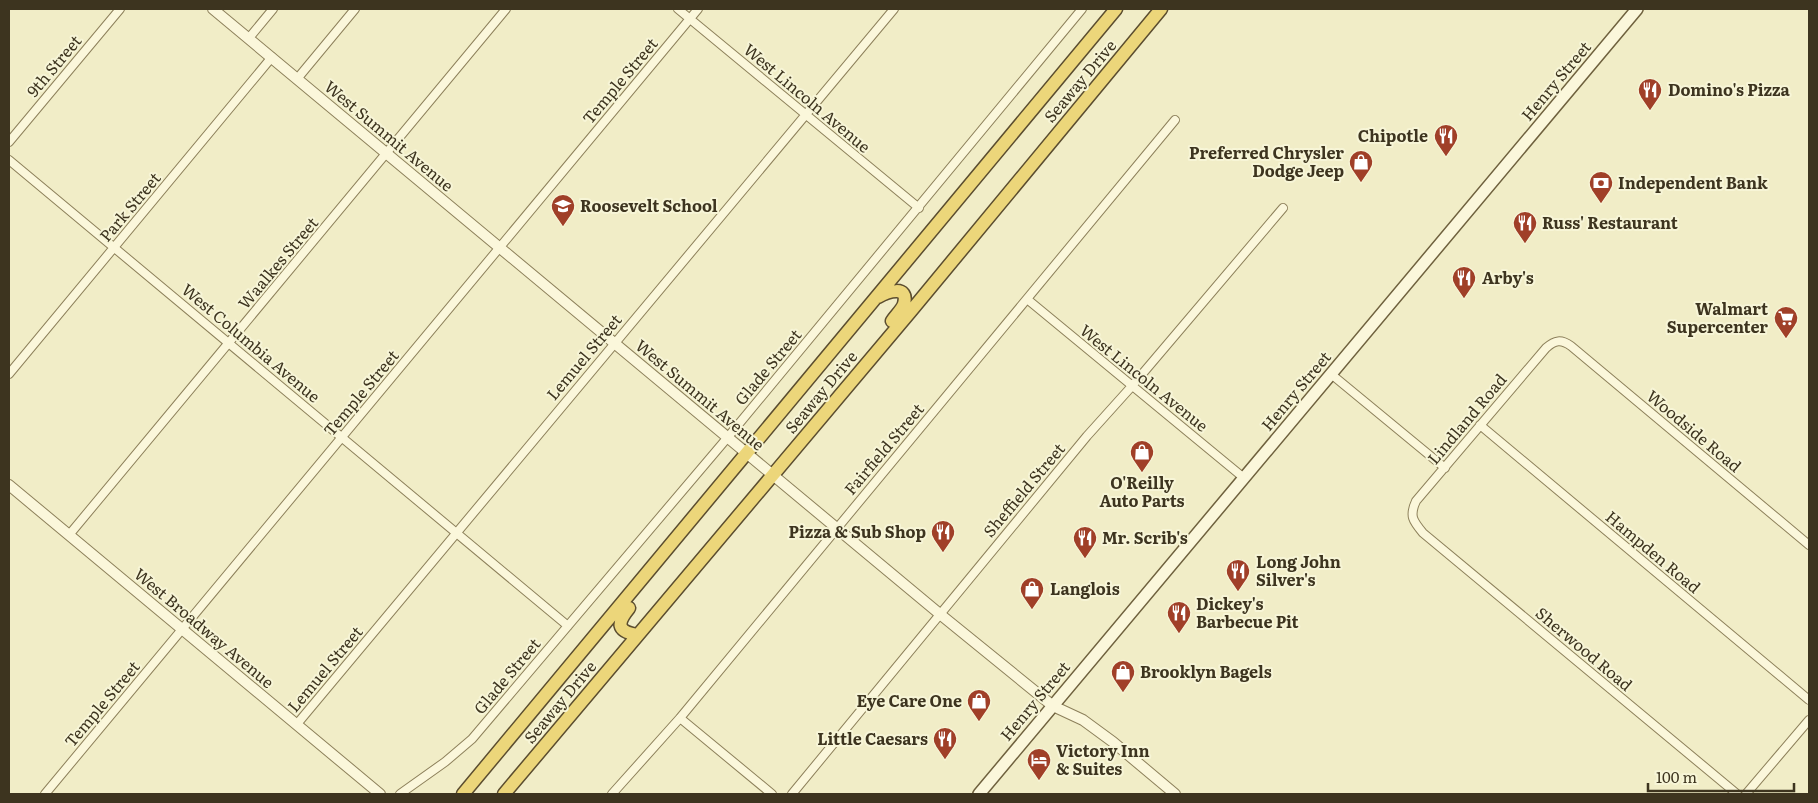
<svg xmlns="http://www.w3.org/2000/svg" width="1818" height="803" viewBox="0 0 1818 803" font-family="Literata,serif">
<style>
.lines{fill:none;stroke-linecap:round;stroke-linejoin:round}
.minor-casing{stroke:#8d805b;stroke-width:10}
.tertiary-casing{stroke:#8d805b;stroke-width:12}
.secondary-casing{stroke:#6f613e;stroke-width:14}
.trunk-casing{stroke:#5b4d2f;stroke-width:15}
.minor{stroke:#fbf7db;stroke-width:8}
.tertiary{stroke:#fbf7db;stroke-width:10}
.secondary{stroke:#fbf7db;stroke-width:11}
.trunk{stroke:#ecd67a;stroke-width:12}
.labels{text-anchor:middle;stroke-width:4;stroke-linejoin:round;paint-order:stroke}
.street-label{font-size:16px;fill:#3d341f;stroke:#f7f5d7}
.poi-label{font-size:16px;font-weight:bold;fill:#3d341f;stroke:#f7f5d7;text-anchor:start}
</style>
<rect width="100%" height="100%" fill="#f1edc7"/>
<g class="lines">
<g class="minor-casing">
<path id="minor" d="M 678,9 L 919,208
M 249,38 L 273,9
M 297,79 L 355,9
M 9,142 L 120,9
M 9,160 L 568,626
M 1027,299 L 1244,478
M 9,374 L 272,57
M 1331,374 L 1445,468
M 1480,425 L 1809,700
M 69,535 L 506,9
M 680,718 L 772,794
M 297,724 L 894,9
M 45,794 L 698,9
M 400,794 L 445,762 L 472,739 L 728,437 L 1082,9
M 612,794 L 680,718 L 1175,120
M 792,794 L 1087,436 L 1132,386 L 1283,208
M 1737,794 L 1423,533 C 1413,521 1409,516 1416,501 L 1546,348 C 1555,340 1561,339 1571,346 L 1809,545
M 1746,794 L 1809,720"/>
</g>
<g class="tertiary-casing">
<path id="tertiary" d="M 213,9 L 941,615 L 1053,706 L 1083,720 L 1113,742 L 1175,794
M 9,485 L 380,794"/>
</g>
<g class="secondary-casing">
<path id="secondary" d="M 979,794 L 1637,9"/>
</g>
<g class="trunk-casing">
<path id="trunk" d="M 878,297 C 887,292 909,284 904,304 C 902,310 895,316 892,321
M 629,608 C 617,623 616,631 637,635
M 463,794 L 1116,9
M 504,794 L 911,311 L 1161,9"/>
</g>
<use href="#minor" class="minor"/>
<use href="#tertiary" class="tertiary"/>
<use href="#secondary" class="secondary"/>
<use href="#trunk" class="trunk"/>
</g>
<defs>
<g id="restaurant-pin" transform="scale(1.25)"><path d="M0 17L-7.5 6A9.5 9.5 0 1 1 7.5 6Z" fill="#a03f28" stroke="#f7f5d7"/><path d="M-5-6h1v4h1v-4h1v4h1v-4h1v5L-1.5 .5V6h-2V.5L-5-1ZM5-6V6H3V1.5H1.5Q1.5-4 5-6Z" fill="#fff"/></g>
<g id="shop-pin" transform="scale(1.25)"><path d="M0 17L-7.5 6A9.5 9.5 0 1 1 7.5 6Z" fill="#a03f28" stroke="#f7f5d7"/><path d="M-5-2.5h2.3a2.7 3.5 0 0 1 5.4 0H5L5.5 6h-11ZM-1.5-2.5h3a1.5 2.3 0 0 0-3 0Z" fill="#fff"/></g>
<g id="bank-pin" transform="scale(1.25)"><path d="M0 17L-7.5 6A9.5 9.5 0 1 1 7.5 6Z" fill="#a03f28" stroke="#f7f5d7"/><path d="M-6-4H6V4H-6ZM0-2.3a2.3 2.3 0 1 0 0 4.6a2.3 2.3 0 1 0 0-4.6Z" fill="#fff"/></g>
<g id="school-pin" transform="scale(1.25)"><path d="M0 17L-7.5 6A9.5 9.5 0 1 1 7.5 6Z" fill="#a03f28" stroke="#f7f5d7"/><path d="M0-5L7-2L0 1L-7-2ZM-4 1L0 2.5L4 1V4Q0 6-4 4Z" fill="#fff"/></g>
<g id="supermarket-pin" transform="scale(1.25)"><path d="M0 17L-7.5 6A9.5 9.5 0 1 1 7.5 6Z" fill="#a03f28" stroke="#f7f5d7"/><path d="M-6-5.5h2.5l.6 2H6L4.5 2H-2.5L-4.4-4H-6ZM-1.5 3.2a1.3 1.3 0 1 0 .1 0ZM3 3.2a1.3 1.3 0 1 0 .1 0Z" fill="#fff"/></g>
<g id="hotel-pin" transform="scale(1.25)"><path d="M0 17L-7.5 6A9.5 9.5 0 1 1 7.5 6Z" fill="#a03f28" stroke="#f7f5d7"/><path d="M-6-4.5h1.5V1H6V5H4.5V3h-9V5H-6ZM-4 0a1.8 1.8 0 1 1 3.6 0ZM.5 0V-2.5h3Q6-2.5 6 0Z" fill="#fff"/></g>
</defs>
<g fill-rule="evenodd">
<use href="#restaurant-pin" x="1650" y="90"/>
<use href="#restaurant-pin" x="1446" y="136"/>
<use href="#shop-pin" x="1361" y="162"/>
<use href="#bank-pin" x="1601" y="183"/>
<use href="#school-pin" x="563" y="206"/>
<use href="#restaurant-pin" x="1525" y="223"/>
<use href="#restaurant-pin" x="1464" y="278"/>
<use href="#supermarket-pin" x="1786" y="318"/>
<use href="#shop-pin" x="1142" y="452"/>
<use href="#restaurant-pin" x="943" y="532"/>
<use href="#restaurant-pin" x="1085" y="538"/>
<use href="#restaurant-pin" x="1238" y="571"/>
<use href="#shop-pin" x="1032" y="589"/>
<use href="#restaurant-pin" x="1179" y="613"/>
<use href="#shop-pin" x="1123" y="672"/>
<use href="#shop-pin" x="979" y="701"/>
<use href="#restaurant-pin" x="945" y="739"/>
<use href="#hotel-pin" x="1039" y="760"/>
</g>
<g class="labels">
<g class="street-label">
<text transform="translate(54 66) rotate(-50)" y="6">9th Street</text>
<text transform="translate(620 81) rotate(-50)" y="6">Temple Street</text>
<text transform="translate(1080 81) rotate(-50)" y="6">Seaway Drive</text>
<text transform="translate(1556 81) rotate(-50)" y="6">Henry Street</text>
<text transform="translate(807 98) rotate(40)" y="6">West Lincoln Avenue</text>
<text transform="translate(389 136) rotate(40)" y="6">West Summit Avenue</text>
<text transform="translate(130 207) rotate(-50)" y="6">Park Street</text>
<text transform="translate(278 263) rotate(-50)" y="6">Waalkes Street</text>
<text transform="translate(251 343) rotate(40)" y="6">West Columbia Avenue</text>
<text transform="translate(584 357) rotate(-50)" y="6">Lemuel Street</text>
<text transform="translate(768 367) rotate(-50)" y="6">Glade Street</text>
<text transform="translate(1144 378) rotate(39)" y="6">West Lincoln Avenue</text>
<text transform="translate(1296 391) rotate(-50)" y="6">Henry Street</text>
<text transform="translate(821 392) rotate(-50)" y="6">Seaway Drive</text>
<text transform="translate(361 393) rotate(-50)" y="6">Temple Street</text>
<text transform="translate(700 395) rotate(40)" y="6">West Summit Avenue</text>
<text transform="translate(1467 419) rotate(-50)" y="6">Lindland Road</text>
<text transform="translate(1694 431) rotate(40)" y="6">Woodside Road</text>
<text transform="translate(884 449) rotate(-50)" y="6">Fairfield Street</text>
<text transform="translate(1024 490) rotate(-50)" y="6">Sheffield Street</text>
<text transform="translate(1653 552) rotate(40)" y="6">Hampden Road</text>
<text transform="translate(204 628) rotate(40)" y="6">West Broadway Avenue</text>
<text transform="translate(1584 649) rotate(40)" y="6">Sherwood Road</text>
<text transform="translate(325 669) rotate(-50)" y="6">Lemuel Street</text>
<text transform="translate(507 676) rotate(-50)" y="6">Glade Street</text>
<text transform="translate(1035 701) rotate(-50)" y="6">Henry Street</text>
<text transform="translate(560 702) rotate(-50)" y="6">Seaway Drive</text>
<text transform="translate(102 704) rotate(-50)" y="6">Temple Street</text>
</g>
<g class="poi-label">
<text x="1668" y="96">Domino's Pizza</text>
<text x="1428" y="142" text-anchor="end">Chipotle</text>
<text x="1344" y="159" text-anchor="end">Preferred Chrysler<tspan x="1344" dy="18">Dodge Jeep</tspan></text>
<text x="1618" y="189">Independent Bank</text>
<text x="580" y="212">Roosevelt School</text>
<text x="1542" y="229">Russ' Restaurant</text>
<text x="1482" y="284">Arby's</text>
<text x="1768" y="315" text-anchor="end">Walmart<tspan x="1768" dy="18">Supercenter</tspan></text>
<text x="1142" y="489" text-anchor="middle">O'Reilly<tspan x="1142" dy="18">Auto Parts</tspan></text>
<text x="926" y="538" text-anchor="end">Pizza &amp; Sub Shop</text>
<text x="1102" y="544">Mr. Scrib's</text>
<text x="1256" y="568">Long John<tspan x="1256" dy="18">Silver's</tspan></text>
<text x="1050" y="595">Langlois</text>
<text x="1196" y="610">Dickey's<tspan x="1196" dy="18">Barbecue Pit</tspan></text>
<text x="1140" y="678">Brooklyn Bagels</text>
<text x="962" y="707" text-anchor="end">Eye Care One</text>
<text x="928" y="745" text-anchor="end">Little Caesars</text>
<text x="1056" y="757">Victory Inn<tspan x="1056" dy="18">&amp; Suites</tspan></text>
</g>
</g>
<rect width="1818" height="803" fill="none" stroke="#3d341f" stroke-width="20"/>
<path d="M1648 783v8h146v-8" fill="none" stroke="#3d341f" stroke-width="2.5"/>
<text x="1656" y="783" font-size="15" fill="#3d341f" stroke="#f7f5d7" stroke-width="4" paint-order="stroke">100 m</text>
</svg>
